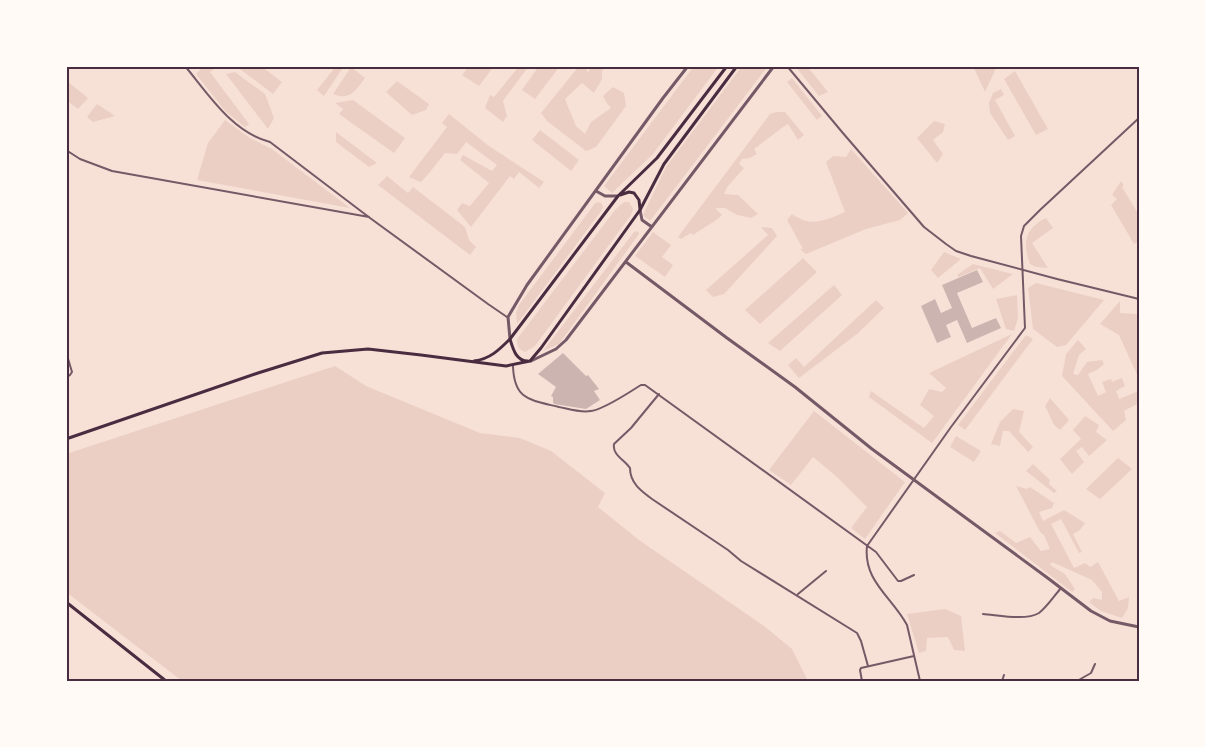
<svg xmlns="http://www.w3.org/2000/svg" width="1205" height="747" viewBox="0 0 1205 747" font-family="'Noto Sans',sans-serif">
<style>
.green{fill:#ebcfc5}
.building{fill:#ccb4b1}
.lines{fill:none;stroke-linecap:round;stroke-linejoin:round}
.minor{stroke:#755966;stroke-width:2}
.tertiary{stroke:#755966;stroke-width:3}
.secondary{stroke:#4a2c40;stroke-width:3}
.neatline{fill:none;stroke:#4a2c40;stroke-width:2}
</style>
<rect width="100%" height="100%" fill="#f7e1d7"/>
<path class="green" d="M 204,66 L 218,66 L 210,72 L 249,124 L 245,127 L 226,112 L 196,74 Z
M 239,66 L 261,66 L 282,82 L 273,94 L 240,69 Z
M 336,66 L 344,66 L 324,96 L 317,90 Z
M 469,66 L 494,66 L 479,86 L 462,75 Z
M 519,66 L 529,66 L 505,98 L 503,101 L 507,116 L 503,122 L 485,108 L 490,95 L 494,97 Z
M 539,66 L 560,66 L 535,99 L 522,90 Z
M 579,66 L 587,68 L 587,73 L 593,66 L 604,66 L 602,72 L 602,79 L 594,93 L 582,83 L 565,99 L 576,126 L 585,134 L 591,122 L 611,108 L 606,102 L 603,96 L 613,87 L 624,93 L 626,106 L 596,147 L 586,151 L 547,121 L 541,113 Z
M 694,66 L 719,66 L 653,154 L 612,193 L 604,186 Z
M 742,66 L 768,66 L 650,221 L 643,215 L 666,167 Z
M 795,66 L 807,66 L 828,92 L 819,96 Z
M 973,66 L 997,66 L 985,92 Z
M 351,67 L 365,78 C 356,90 350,101 333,94 Z
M 1015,71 L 1048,129 L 1036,135 L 1004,79 Z
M 235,72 L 265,94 L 274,118 L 268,129 L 226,74 Z
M 792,78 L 822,116 L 817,120 L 787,82 Z
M 67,81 L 88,98 L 78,109 L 66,100 Z
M 397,81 L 429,104 L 426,110 L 412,115 L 386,92 Z
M 1001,89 L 1004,95 L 995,100 L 1015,136 L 1008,140 L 990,113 L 989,103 L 993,93 Z
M 353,100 L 405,138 L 394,153 L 339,114 L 343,109 L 335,103 Z
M 97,104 L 115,116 L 93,122 L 87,117 Z
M 776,112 L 785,112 L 804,135 L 798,140 L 788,124 L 783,127 L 754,149 L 757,154 L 750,158 L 742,159 L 739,164 L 744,168 L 728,186 L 724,194 L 738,195 L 758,214 L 751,218 L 737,215 L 725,208 L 715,208 L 722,215 C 717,221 701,229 693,235 L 691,233 L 681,239 L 678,237 L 770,114 Z
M 449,114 L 489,146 L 544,182 L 539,188 L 519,172 L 514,179 L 510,176 L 471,227 L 457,210 L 462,203 L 470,206 L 489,183 L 460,160 L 463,155 L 492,171 L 497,165 L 466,142 L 457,154 L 445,153 L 430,172 L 421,182 L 409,177 L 447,127 L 442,123 Z
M 225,120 L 250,138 L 272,149 L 350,208 L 197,180 L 208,143 Z
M 934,121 L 945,124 L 943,132 L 933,140 L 943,154 L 937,163 L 917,138 Z
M 540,130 L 579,160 L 571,171 L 532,140 Z
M 336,132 L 377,163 L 369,167 L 336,142 Z
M 851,149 L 908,213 L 900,220 L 866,229 L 806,254 L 800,249 L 803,249 L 787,220 L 792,214 C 811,228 826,220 845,212 L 826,162 L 833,156 L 846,157 Z
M 387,176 L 408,193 L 413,187 L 465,227 L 469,240 L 476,247 L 470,255 L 378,185 Z
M 1121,181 L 1124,186 L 1122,187 L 1139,215 L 1139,241 L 1134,244 L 1111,205 L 1117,199 L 1112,195 Z
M 599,202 L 602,204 L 603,207 L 602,210 L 517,324 L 516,313 L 519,305 L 593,206 L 595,203 Z
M 624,202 L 629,202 L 633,209 L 631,215 L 535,346 L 525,352 C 518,349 517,346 517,339 L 615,210 Z
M 1046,218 L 1053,228 L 1032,243 L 1048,268 L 1036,267 L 1030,264 C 1022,243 1025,228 1046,218 Z
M 761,227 L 772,228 L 777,236 L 724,294 L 713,297 L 706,290 L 768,235 Z
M 638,231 L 639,234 L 559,344 L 543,351 L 634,232 Z
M 653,232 L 671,245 L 662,257 L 673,265 L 665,277 L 635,256 Z
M 944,252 L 961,259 L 938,278 L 931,270 Z
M 803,258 L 817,272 L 760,324 L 745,310 Z
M 973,264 L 1013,274 L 993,289 L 980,268 L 959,277 L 957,275 Z
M 1036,283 L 1104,300 L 1066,345 L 1057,347 L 1033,329 L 1028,288 Z
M 834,285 L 842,295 L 780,351 L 768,343 Z
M 1017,295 L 1018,318 L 1014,331 L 1006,329 L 996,299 Z
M 876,300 L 884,308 L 857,334 L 799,378 L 788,365 L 796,358 L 804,367 Z
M 1120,301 L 1120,313 L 1136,314 L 1139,316 L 1139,379 L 1119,335 L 1100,324 Z
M 1012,334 L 932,443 L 869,397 L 871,391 L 924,428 L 934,416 L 920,405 L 929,389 L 942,392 L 946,388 L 929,373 Z
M 1026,335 L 1033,339 L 965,430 L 958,425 Z
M 1078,340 L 1086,349 L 1079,355 L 1073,374 L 1078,375 L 1087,362 L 1102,360 L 1104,364 L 1097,370 L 1088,374 L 1098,396 L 1106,392 L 1102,382 L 1111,379 L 1112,382 L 1122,378 L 1125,386 L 1116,391 L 1119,399 L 1139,391 L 1139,403 L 1124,411 L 1126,420 L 1113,431 L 1062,376 L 1066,354 Z
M 335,366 L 366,386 L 480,433 L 520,438 L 551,451 L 605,493 L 598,507 L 639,540 L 764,626 L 792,649 L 808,681 L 196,681 L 194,679 L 192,681 L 182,681 L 66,592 L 66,454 Z
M 1050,398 L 1069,420 L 1060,430 L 1054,425 L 1045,406 Z
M 1013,409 L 1024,411 L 1019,432 L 1033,447 L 1028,452 L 1009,431 L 1003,431 L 1000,446 L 991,444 L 1000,422 Z
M 814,411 L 905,482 L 865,539 L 851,528 L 867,507 L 837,477 L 813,457 L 791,485 L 769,470 Z
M 1085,416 L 1099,425 L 1096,432 L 1107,440 L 1089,456 L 1082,447 L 1076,451 L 1084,462 L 1072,474 L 1060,459 L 1081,439 L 1073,430 Z
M 956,436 L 981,451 L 974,462 L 950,447 Z
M 1118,458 L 1132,469 L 1100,499 L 1086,489 Z
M 1033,464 L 1050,480 L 1049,484 L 1057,491 L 1054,493 L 1026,471 Z
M 1016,486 L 1027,489 L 1030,487 L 1054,503 L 1052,508 L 1039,512 L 1043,521 L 1064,510 L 1085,523 L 1080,530 L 1073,534 L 1082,552 L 1079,553 L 1061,519 L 1051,524 L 1074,568 L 1085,563 L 1090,567 L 1098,562 L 1119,601 L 1129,597 L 1128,608 L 1122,618 L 1101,611 L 1089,602 L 1093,598 L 1102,600 L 1102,592 L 1092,580 L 1052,562 L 1050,565 L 1065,574 L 1075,589 L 1072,592 L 995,533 L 1000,531 L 1016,543 L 1030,537 L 1041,551 L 1050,549 L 1044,535 L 1040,532 Z
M 945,609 L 961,616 L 965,651 L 954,650 L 948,637 L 927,638 L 926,651 L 919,653 L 907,614 Z"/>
<path class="building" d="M 977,270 L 983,282 L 957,293 L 972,328 L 996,318 L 1001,328 L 967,343 L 957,320 L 946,325 L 951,337 L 937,343 L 921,306 L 935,299 L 941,313 L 952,308 L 942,285 Z
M 563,353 L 586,376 L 588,375 L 599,389 L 594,391 L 600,400 L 586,409 L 554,404 L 553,402 L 553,397 L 551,396 L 556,387 L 538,374 Z"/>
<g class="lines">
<path class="minor" d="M 185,66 C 209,95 232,132 270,142 L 370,218 L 488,304 L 507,317
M 787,66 L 842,132 L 924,227 L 946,244 L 956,251 L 971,256 L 1057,279 L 1139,299
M 66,150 L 80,159 L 112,171 L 369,217
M 66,352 L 72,372 L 70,375 L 66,377
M 513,366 C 514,400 530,400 559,407 C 569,409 580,413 591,411 C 605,409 628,393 641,385 L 645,385 L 876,552 L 898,581 L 901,581 L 914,575
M 659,394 L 631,428 L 614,444 C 612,455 625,460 630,468 C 630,483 641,491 652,499 L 728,550 L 741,561 L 857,633 L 861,641 L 868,666
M 798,594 L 826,571
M 983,614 C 998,615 1026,621 1039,613 C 1047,607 1054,596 1061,588
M 862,681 L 860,670 L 861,668 L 914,656
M 920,681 L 907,625 C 892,597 863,581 867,546 L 951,427 L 1025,328 L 1021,236 L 1024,226 L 1040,210 L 1139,118
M 1002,681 L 1004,675
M 1077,681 L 1091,673 L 1095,664"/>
<path class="tertiary" d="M 596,191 L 605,196 L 617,196
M 640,210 L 642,220 L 652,227
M 626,262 L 727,338 L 795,387 L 872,449 L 1049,579 L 1091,611 L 1110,621 L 1139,627
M 510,339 L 508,317 L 527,285 L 663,98 L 688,66
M 531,361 L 556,349 L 566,340 L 774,66"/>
<path class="secondary" d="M 620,195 L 629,192 L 634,193 L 639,200 L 640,209
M 510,339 C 513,349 516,361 528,361
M 474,361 C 490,359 499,350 510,339 L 618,196 L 657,158 L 727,66
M 66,439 L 258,373 L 322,353 L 368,349 L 421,355 L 506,366 L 530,361 L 541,348 L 640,210 L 664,164 L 737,66
M 66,602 L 166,681"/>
</g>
<rect width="1205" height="747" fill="none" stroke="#fffaf5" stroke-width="135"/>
<rect x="68" y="68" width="1070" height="612" class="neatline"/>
</svg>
